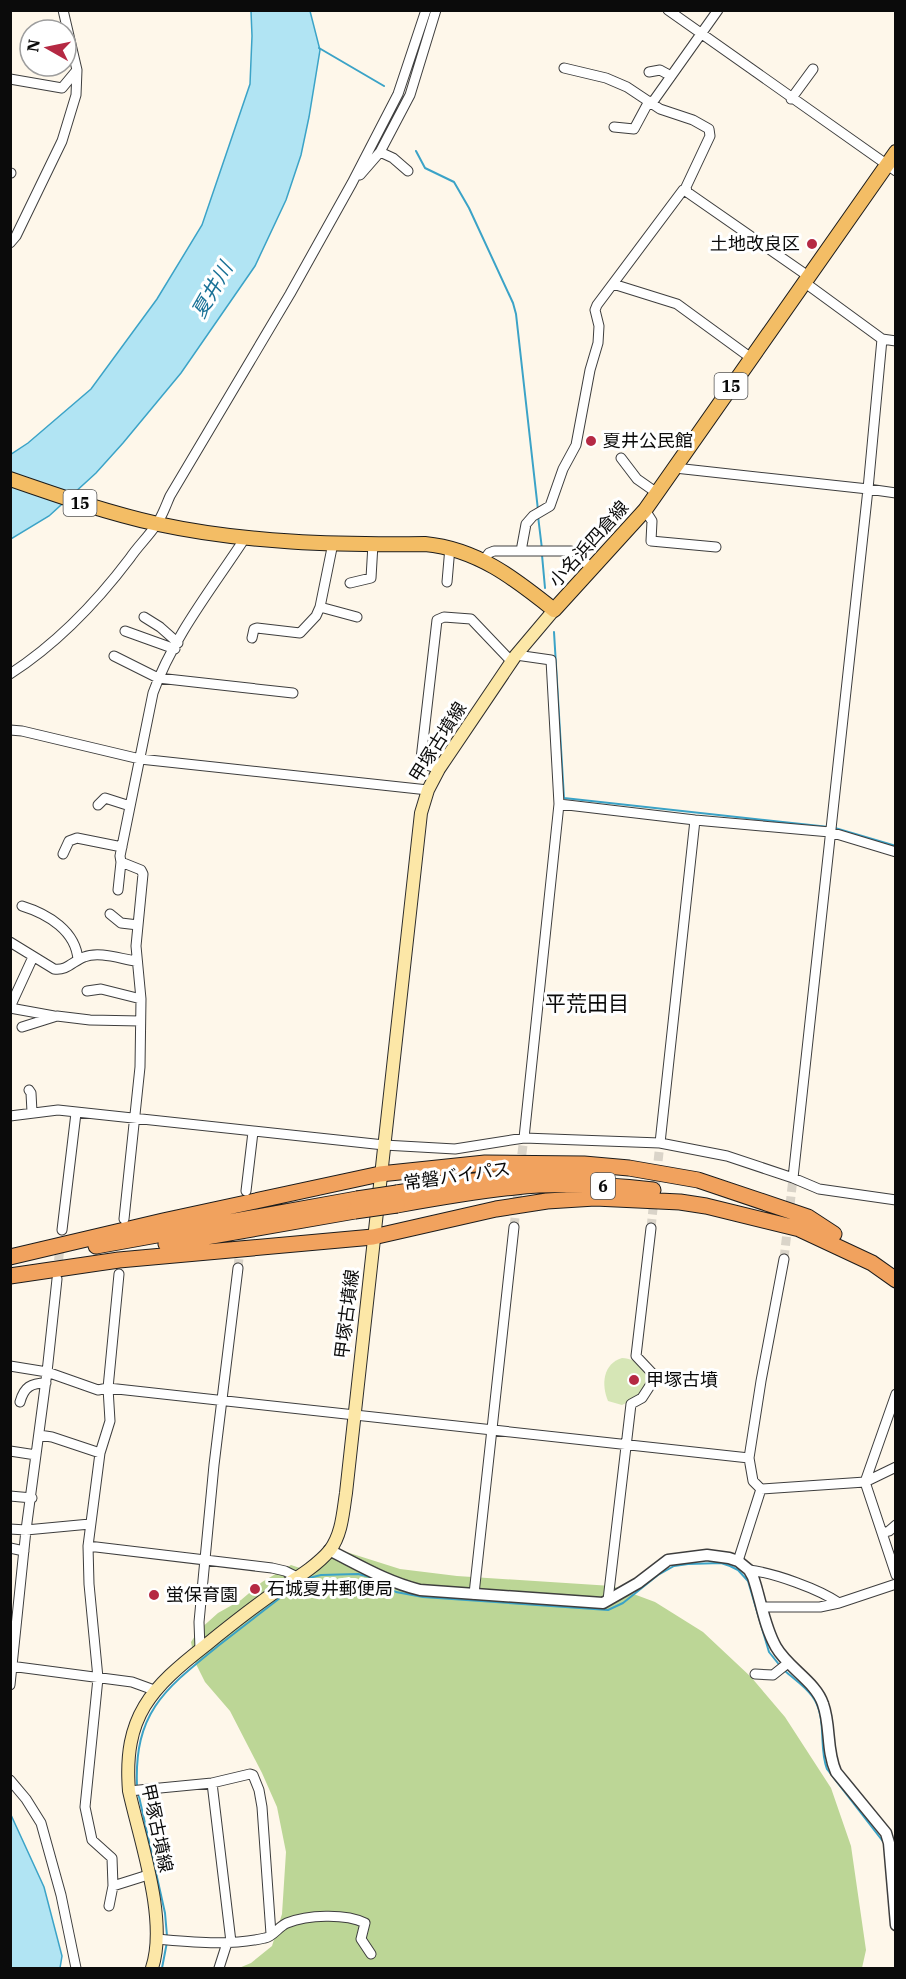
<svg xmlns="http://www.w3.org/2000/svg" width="906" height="1979" viewBox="0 0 906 1979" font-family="'IBM Plex Serif','Noto Sans JP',serif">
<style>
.green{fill:#d6e6b6}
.forest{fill:#bcd696}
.water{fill:#b1e4f3;stroke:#3ba3c7;stroke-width:1.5}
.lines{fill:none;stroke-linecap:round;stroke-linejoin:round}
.stream{stroke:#3ba3c7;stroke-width:2}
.minor-tunnel{stroke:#dad4c9;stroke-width:9;stroke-dasharray:9 4.5;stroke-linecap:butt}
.minor-casing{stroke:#3e3e3e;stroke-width:11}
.tertiary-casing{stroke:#3e3e3e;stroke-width:13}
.secondary-casing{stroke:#2d2d2d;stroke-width:14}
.primary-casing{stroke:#1c1c1c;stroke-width:16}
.trunk-casing{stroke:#1c1c1c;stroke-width:17}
.minor{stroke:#fff;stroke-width:9}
.tertiary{stroke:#fff;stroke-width:10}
.secondary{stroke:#fce7a7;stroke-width:12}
.primary{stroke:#f3bd65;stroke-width:14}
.trunk{stroke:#f1a25e;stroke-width:15}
.trunk-bridge-casing{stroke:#1c1c1c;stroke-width:17;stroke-linecap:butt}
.trunk-bridge{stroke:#f1a25e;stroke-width:15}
.poi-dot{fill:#b52943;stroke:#fff;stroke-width:2}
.labels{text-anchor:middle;stroke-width:6;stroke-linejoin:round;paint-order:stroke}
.shield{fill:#fff;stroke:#545454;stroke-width:1.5}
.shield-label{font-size:16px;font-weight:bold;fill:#0b0b0b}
.poi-label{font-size:18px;fill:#0b0b0b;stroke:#fff;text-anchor:start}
.street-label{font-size:18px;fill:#0b0b0b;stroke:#fff}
.water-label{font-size:20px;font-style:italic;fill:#1a7297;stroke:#fff}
.quarter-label{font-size:21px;fill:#0b0b0b;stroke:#fff}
</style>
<rect width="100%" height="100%" fill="#fef7ea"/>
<path class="green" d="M 622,1358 C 638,1359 646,1369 651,1383 L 634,1399 L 622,1405 L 608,1401 C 601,1384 603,1364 622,1358 Z"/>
<path class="forest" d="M 325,1547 L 340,1550 L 400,1569 L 457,1576 L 612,1586 L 655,1602 L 703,1632 L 751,1677 L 785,1717 L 831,1788 L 851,1846 L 866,1950 L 862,1968 L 239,1968 L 251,1963 L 272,1946 L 282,1914 L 286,1852 L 277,1807 L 262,1773 L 230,1711 L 205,1682 L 195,1662 L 191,1642 L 199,1630 L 218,1613 L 241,1600 L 262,1582 L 291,1565 L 303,1569 Z"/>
<path class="water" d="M 251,11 L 310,11 L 320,50 L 309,117 L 301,155 L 286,200 L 255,266 L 181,373 L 123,443 L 96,473 L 49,516 L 11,539 L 10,455 L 28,443 L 91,389 L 157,299 L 202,225 L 250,84 L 252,36 Z
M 11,1815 L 44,1887 L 62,1956 L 60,1968 L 11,1968 Z"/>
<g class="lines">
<path class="stream" d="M 319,48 L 384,86
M 416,151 L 425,168 L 454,182 L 469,208 L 513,303 L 516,314 L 538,510
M 538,516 L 542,549
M 542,555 L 545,588
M 554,632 L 564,798 L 829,827
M 835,828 L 896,846
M 305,1579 L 321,1575 L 358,1574 L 370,1577 L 396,1592 L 423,1597 L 608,1610 L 623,1603 L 658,1575 L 674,1566 L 688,1564 L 721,1563 L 730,1566 L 738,1570 L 748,1581 L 769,1652 L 781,1667
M 785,1671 C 794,1679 805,1686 812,1696 C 828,1717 818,1747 827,1769 L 885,1844
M 137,1786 C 134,1712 165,1689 218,1646 C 245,1625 272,1604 298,1584
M 138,1792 L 165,1913 L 167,1936
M 162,1968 L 167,1942"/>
<path class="minor-tunnel" d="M 520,1168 L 524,1138
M 514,1227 L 519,1182
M 651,1228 L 660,1143
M 784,1259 L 793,1178
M 238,1268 L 242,1228
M 57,1274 L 62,1230"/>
<g class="minor-casing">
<path id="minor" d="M 668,10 L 896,171
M 564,68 L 606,78 L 627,87 L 660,109 L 693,120 L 709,129 L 710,136 L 686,187 L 687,192 L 808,276
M 649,72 L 660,70 L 671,76
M 10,79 L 62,88 L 77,70
M 791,99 L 813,69
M 652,103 L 718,10
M 614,127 L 634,129 L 649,101
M 380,152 L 393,158 L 408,171
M 10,173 L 11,173
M 360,175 L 380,152 L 410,95 L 436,10
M 10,243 L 16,236 L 62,141 L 76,95 L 77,70 L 63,10
M 804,282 L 882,339 L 896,341
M 613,284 L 677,304 L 751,358
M 882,339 L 868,489 L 896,493
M 621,458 L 637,479 L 657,493
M 675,468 L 868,489 L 793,1178
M 645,510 L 652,521 L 651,541 L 716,547
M 521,551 L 526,524 L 533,516 L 550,506 L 563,469 L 576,445 L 590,370 L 598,343 L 599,326 L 595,310 L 597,305 L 683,190 L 686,189
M 483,561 L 489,553 L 494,551 L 570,551 L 575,552 L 592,569
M 447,582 L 450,547
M 350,583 L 371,578 L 373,544
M 320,607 L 357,617
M 144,617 L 160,627 L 178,643
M 125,631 L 175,649
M 252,638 L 254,629 L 257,628 L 300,633 L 316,616 L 320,607 L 333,543
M 516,655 L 551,660 L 559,804 L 524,1138
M 114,656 L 158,678 L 293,693
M 10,674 C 58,643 96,603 130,558 C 138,546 148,537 156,525 C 162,517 166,505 170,496 L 290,294 L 352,183 L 398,94 L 426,10
M 10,730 L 22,731 L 140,759 L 428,790
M 439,769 L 424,764 L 421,759 L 437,620 L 444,617 L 471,619 L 511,661
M 559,804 L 695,820 L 830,832 L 896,852
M 98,805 L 105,798 L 130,806
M 63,854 L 69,841 L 77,838 L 122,847
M 118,890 L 121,862
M 22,906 C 48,914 76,931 78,960
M 110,914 L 121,923 L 138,925
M 10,942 L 54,969 C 67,971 73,961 84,957 C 99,951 121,959 136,961
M 87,991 L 101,989 L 141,999
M 10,1007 L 33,957
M 10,1008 L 54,1016
M 22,1027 L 57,1016 L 90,1020 L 140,1021
M 29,1090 L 31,1093 L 32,1112
M 10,1116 L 58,1110 L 384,1145 L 455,1149 L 524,1138 L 660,1143 L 727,1156 L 793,1178 L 819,1189 L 896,1200
M 660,1143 L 695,820
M 246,1191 L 253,1132
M 124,1219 L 140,1067 L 141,999 L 136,946 L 143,874 L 141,870 L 121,862 L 120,856 L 153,693 C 173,637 213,587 245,538
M 62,1230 L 76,1113
M 119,1274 L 108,1388 L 749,1458
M 57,1279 L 47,1372 L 26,1530 L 90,1524
M 10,1366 L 47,1372 L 98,1390 L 108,1388 L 110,1421 L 100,1453 L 88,1546 L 89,1584 L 98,1678 L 85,1807 L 92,1840 L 112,1858 L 113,1886 L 109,1906
M 896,1394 L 865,1482 L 896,1575
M 20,1402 C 24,1387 31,1383 46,1383
M 39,1435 L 52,1437 L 100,1453
M 10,1451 L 36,1455
M 761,1489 L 865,1482 L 896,1467
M 10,1496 L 32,1498
M 10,1529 L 26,1530 L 10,1685
M 882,1533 L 889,1531 L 896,1525
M 88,1546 L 272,1568 L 285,1571 L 297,1577
M 10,1548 L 24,1551
M 738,1561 L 761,1489 L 753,1481 L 749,1458 L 761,1381 L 784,1259
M 749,1570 C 774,1573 819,1589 839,1603 L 896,1584
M 474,1594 L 514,1227
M 608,1600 L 631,1404 L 642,1398 L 653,1381 L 652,1373 L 636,1356 L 651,1228
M 762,1607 L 820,1607 L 839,1603
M 200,1649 L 199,1622 L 214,1465 L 238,1268
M 10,1666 L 132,1682 L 154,1690
M 755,1674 L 773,1675 L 788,1663
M 10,1780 L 26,1799 L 41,1823 L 61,1895 L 76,1968
M 212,1783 L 231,1942
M 129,1791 L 212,1783 L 250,1774 L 253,1775 L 259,1790 L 262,1807 L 271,1934
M 113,1886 L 148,1875
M 157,1939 C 193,1942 230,1946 265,1938 C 273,1937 279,1926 287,1923 C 307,1915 345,1913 365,1923 L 361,1939 L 371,1954
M 219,1968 L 227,1943"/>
</g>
<g class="tertiary-casing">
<path id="tertiary" d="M 329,1550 C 359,1565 387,1582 420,1590 L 603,1603 L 638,1583 L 668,1560 L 707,1555 L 729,1558 L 738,1561 L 749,1570 L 753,1577 C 761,1600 764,1626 776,1647 C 788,1668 816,1682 823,1704 C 831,1726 826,1750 836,1772 L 886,1833 L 889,1843 L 896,1925"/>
</g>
<g class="secondary-casing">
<path id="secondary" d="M 152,1968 C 168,1920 140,1841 129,1791 C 123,1716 151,1688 206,1645 C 228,1627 251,1609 275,1592 C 293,1580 316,1567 330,1550 C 342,1534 343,1512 346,1493 L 421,813 L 428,790 L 439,769 L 516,655 L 554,610"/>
</g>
<g class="primary-casing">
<path id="primary" d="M 10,479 C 59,496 108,513 158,524 C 246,543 336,545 425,544 C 477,549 514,578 554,610 L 645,510 L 896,152"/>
</g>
<g class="trunk-casing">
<path id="trunk" d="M 397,1193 L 464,1182 L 538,1175 L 589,1174
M 397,1205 C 436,1198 476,1191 515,1187 C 561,1182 608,1185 653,1190
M 795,1227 L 872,1263 L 896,1280
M 166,1244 L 355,1211
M 96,1246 L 357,1199
M 10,1257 L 163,1221 L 380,1174 L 485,1163 L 584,1164 L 629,1168 L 698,1180 L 808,1217 L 834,1234
M 10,1276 L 119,1260 L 373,1237 L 496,1209 L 547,1201 L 595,1198 L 680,1202 L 706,1206 L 804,1230"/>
</g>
<use href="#minor" class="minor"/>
<use href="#tertiary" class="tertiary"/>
<use href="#secondary" class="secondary"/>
<use href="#primary" class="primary"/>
<use href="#trunk" class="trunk"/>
<g class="trunk-bridge-casing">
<path id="trunk-bridge" d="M 357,1199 L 397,1193
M 355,1211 L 397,1205"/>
</g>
<use href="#trunk-bridge" class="trunk-bridge"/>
</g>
<g class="poi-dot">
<circle cx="812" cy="244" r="6"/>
<circle cx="591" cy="441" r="6"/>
<circle cx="634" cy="1380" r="6"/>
<circle cx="255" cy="1589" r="6"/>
<circle cx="154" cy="1595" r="6"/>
</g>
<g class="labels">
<g class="shield">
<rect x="714.5" y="373" width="33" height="26" rx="4.5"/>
<rect x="63.5" y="490" width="33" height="26" rx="4.5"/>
<rect x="591" y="1173" width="24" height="26" rx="4.5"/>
</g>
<g class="shield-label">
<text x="731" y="392">15</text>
<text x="80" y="509">15</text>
<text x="603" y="1192">6</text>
</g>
<g class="poi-label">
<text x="800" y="250" text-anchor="end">土地改良区</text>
<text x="603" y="447">夏井公民館</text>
<text x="646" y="1386">甲塚古墳</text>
<text x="267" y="1595">石城夏井郵便局</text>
<text x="166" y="1601">蛍保育園</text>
</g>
<g class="street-label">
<text transform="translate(589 544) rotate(-48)" y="6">小名浜四倉線</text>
<text transform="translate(438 742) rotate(-58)" y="6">甲塚古墳線</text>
<text transform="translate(457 1176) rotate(-8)" y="6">常磐バイパス</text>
<text transform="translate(347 1314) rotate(-83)" y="6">甲塚古墳線</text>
<text transform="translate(157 1828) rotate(78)" y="6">甲塚古墳線</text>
</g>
<g class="water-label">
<text transform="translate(212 290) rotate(-60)" y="7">夏井川</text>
</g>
<g class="quarter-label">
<text x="587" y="1011">平荒田目</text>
</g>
</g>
<rect width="906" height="1979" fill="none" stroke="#0b0b0b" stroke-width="24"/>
<g transform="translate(48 48) rotate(279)"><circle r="28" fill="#ffffff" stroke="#9d9d9d" stroke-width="1.5"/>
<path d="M0-4.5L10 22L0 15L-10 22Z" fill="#b52943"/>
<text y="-9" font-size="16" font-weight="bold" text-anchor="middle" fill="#0b0b0b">N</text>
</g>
</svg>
